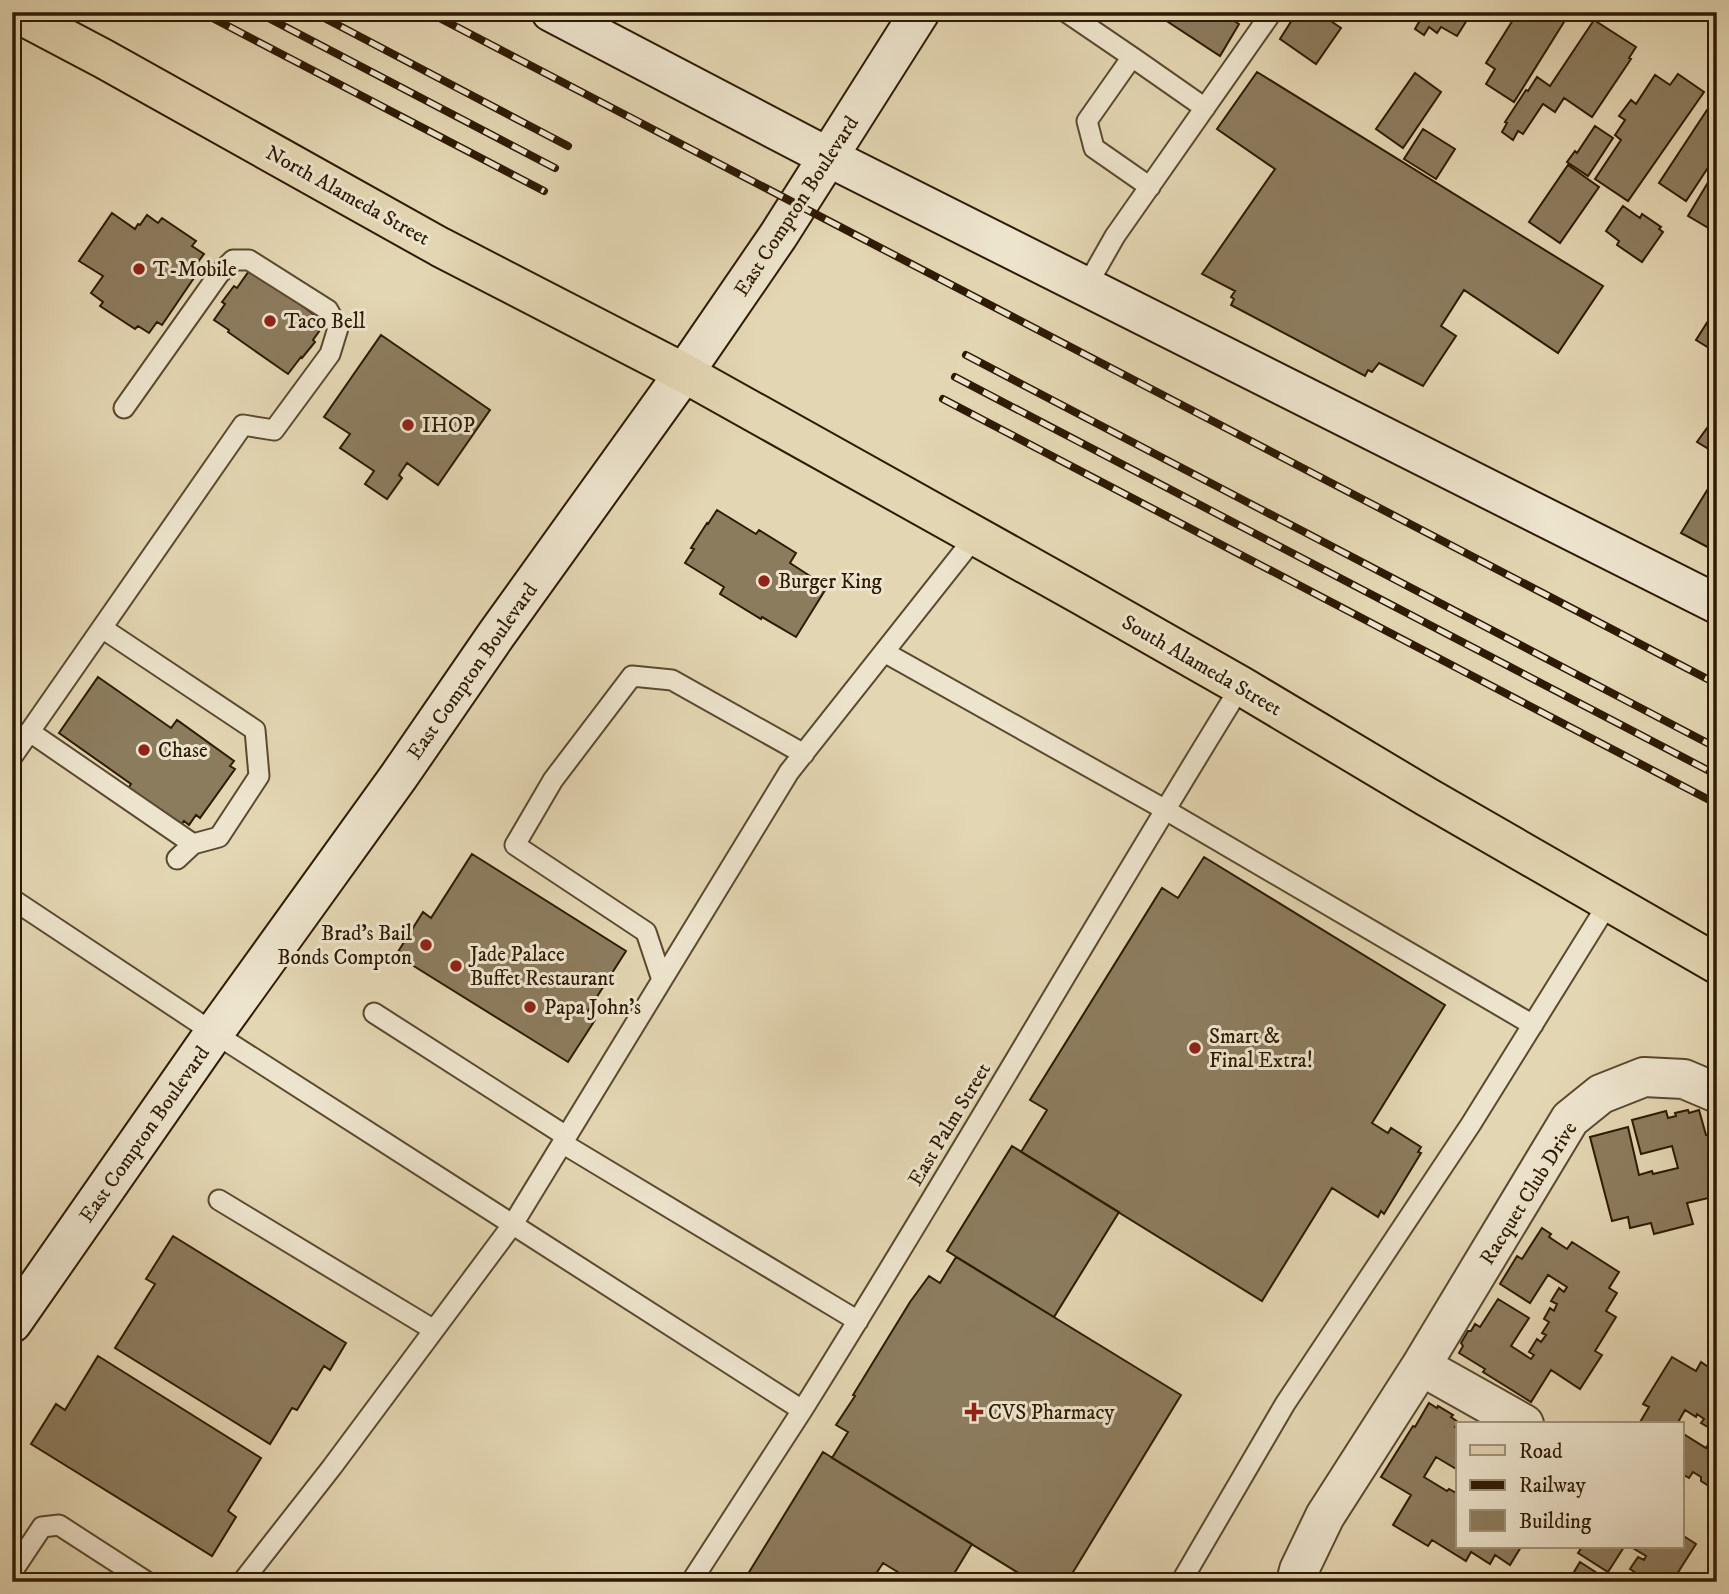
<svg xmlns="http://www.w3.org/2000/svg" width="1729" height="1594" viewBox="0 0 1729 1594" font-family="'IM FELL DW Pica',serif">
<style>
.building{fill:#8c7c5e;stroke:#2e1a03;stroke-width:2}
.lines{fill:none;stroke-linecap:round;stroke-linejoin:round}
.lane-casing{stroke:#5b492f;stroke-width:23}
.street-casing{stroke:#5b492f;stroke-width:42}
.secondary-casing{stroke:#2e1a03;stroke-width:42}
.primary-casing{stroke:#2e1a03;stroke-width:42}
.lane{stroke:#ede4cd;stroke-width:19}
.street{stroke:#ede4cd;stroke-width:38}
.secondary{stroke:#ede4cd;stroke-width:38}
.primary{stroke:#e3d6b2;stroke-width:38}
.rail-casing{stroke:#2e1a03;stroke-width:8}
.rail{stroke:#ede4cd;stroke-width:5;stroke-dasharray:16;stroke-linecap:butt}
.poi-dot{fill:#8f2418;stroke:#ede4cd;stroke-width:2.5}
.labels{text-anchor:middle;stroke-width:6;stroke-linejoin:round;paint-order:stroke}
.street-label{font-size:21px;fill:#2e1a03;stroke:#ede4cd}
.poi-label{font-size:21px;fill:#2e1a03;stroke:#ede4cd;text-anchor:start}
</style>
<rect width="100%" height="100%" fill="#e3d6b2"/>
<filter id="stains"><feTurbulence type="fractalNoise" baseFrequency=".00286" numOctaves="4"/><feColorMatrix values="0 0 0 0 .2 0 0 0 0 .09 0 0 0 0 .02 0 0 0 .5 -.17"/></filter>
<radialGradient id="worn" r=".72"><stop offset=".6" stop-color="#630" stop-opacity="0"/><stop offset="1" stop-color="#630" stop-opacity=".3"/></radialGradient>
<path class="building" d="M 1153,12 L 1220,12 L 1239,24 L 1220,56 Z
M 1297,12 L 1328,12 L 1325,17 L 1341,28 L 1316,64 L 1280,39 Z
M 1418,12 L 1472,12 L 1457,36 L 1441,27 L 1437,33 L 1429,27 L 1424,35 L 1415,29 L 1423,15 Z
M 1518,12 L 1569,12 L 1569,14 L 1514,102 L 1486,84 L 1495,69 L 1486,63 Z
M 1594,20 L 1636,47 L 1629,58 L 1631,59 L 1592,117 L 1564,98 L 1555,112 L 1543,104 L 1523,134 L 1518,131 L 1513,140 L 1502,132 L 1507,123 L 1505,122 L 1526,90 L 1528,91 L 1537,77 L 1550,86 Z
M 1257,72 L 1603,286 L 1558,353 L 1464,290 L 1441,326 L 1456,336 L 1423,386 L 1379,363 L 1372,372 L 1368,370 L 1365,376 L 1231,305 L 1234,299 L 1231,297 L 1235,291 L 1202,274 L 1275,169 L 1217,129 Z
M 1415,73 L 1441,92 L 1403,148 L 1376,129 Z
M 1678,74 L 1704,92 L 1628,201 L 1595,179 L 1621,140 L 1615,135 L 1625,120 L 1619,116 L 1631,100 L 1636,104 L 1655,75 L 1670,85 Z
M 1710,108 L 1717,112 L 1717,154 L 1686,201 L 1659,183 L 1707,110 L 1709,111 Z
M 1595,126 L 1613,138 L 1588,176 L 1567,162 L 1575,151 L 1577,153 Z
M 1423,129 L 1455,149 L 1436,179 L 1404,159 Z
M 1568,165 L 1599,187 L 1560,243 L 1529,222 Z
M 1710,179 L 1715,182 L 1717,179 L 1717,233 L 1688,216 Z
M 1623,206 L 1640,218 L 1642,214 L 1661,227 L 1659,229 L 1663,232 L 1642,262 L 1617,245 L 1619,241 L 1606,231 Z
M 112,213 L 135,229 L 138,224 L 140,225 L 147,215 L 158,223 L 162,218 L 196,241 L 192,246 L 204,254 L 195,266 L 200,269 L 162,325 L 157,322 L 149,333 L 138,326 L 135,329 L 100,306 L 103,302 L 91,293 L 103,276 L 79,261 Z
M 249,271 L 265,282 L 267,279 L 325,323 L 313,340 L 315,342 L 302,358 L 301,357 L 288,374 L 228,332 L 229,330 L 214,320 L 225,304 L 222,302 L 234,286 L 237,288 Z
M 1715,310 L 1717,311 L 1717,353 L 1696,340 Z
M 381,335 L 490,410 L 438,485 L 407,463 L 399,475 L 402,478 L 387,499 L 365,484 L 374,471 L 340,448 L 350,434 L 324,417 Z
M 1717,414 L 1717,454 L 1697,442 Z
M 1717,474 L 1717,552 L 1681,533 Z
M 717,510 L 756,534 L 759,530 L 796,553 L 790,563 L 827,587 L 796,637 L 762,617 L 761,619 L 720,594 L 724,587 L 685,563 L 694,549 L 691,548 L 707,523 L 708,524 Z
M 98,677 L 171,728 L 177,720 L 234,761 L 230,766 L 235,769 L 200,818 L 196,815 L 189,825 L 184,821 L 179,828 L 126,791 L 131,784 L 59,733 Z
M 472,854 L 626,951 L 586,1014 L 595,1020 L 568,1062 L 396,955 L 423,912 L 431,918 Z
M 1204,857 L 1445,1005 L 1372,1123 L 1388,1133 L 1391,1128 L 1421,1147 L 1418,1152 L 1421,1153 L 1384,1214 L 1381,1211 L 1378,1217 L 1332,1188 L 1262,1301 L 1021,1152 L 1047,1110 L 1030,1100 L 1162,888 L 1178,898 Z
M 1688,1110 L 1689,1113 L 1699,1110 L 1706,1135 L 1708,1135 L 1717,1168 L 1717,1196 L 1687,1203 L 1693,1224 L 1654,1234 L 1651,1223 L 1630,1228 L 1628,1217 L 1612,1221 L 1590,1137 L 1628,1127 L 1639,1175 L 1652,1171 L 1653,1174 L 1678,1168 L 1672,1146 L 1641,1154 L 1632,1120 L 1666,1111 L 1668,1118 L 1676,1116 L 1675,1113 Z
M 1012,1146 L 1119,1212 L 1054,1317 L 947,1251 Z
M 1542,1228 L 1551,1234 L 1549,1237 L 1567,1249 L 1572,1242 L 1619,1272 L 1609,1288 L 1617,1293 L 1606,1311 L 1616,1317 L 1595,1351 L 1602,1355 L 1580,1389 L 1551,1370 L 1531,1402 L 1483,1372 L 1485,1369 L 1459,1353 L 1463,1346 L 1461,1343 L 1468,1331 L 1471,1331 L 1475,1324 L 1480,1327 L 1498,1299 L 1529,1318 L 1511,1346 L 1531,1359 L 1534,1355 L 1529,1352 L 1537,1339 L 1541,1342 L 1546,1335 L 1542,1333 L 1549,1322 L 1544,1319 L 1550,1308 L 1554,1311 L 1557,1304 L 1551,1301 L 1559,1288 L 1564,1292 L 1567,1287 L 1548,1275 L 1530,1303 L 1500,1284 L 1517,1256 L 1522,1259 Z
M 173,1236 L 346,1343 L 330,1370 L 324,1366 L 297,1410 L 292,1408 L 270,1444 L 115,1348 L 155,1284 L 146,1279 Z
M 956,1257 L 1181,1395 L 1067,1582 L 1033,1582 L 832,1458 L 848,1432 L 836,1425 L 855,1396 L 853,1395 L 910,1302 L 929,1276 L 940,1283 Z
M 98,1356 L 261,1458 L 228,1511 L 236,1517 L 212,1556 L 31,1444 L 56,1404 L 65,1410 Z
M 1672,1357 L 1696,1371 L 1701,1362 L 1711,1369 L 1717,1361 L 1717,1488 L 1712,1488 L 1701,1481 L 1701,1477 L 1693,1472 L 1689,1478 L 1682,1474 L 1682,1433 L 1706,1448 L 1716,1432 L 1701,1423 L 1704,1419 L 1697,1414 L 1696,1417 L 1685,1410 L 1677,1424 L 1639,1424 L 1649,1407 L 1643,1404 Z
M 1429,1403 L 1437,1408 L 1438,1406 L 1453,1415 L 1451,1417 L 1458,1422 L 1455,1427 L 1458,1429 L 1458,1470 L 1436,1457 L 1424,1477 L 1447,1491 L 1449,1489 L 1458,1494 L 1458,1547 L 1521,1547 L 1510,1565 L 1495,1555 L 1490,1564 L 1471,1552 L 1466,1561 L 1432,1540 L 1428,1546 L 1393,1525 L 1411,1495 L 1381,1477 L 1413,1426 L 1415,1427 Z
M 823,1452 L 972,1544 L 949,1582 L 914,1582 L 883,1563 L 872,1580 L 875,1582 L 743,1582 Z
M 1682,1535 L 1696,1544 L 1677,1574 L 1688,1582 L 1625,1582 L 1628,1577 L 1631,1580 L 1636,1573 L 1630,1569 L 1638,1557 L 1644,1560 L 1646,1556 L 1631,1547 L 1682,1547 Z
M 1582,1547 L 1624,1547 L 1608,1572 L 1578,1553 Z
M 1580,1562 L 1611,1582 L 1568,1582 Z"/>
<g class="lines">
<g class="lane-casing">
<path id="lane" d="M 1066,12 L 1132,57 L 1087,121 L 1094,148 L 1150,187
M 1132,57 L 1205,108
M 1086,287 L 1115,236 L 1272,12
M 102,628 L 255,730 L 259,776 L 219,837 L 193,844 L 177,859
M 884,652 L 1164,809 L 1533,1025
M 30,732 L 193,844
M 12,757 L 243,425 L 274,430 L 330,354 L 338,328 L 328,310 L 249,260 L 233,260 L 219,274 L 124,408
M 12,899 L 214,1033 L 802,1410
M 662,980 L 646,932 L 515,845 L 553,780 L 632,676 L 672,680 L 804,754
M 374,1013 L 566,1136
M 562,1143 L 858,1321
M 219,1200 L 434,1330
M 12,1572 L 42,1527 L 59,1525 L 147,1582
M 242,1582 L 332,1467 L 513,1224 L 789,772 L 975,537
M 691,1582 C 728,1524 766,1467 803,1409 C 953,1170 1093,925 1241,686
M 1181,1582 L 1285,1404 L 1471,1124 L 1609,902"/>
</g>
<g class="street-casing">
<path id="street" d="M 1421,1366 L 1524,1424
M 1296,1582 L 1299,1570 L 1325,1516 L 1421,1366 L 1570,1119 L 1601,1094 L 1644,1077 L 1684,1079 L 1717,1093"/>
</g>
<g class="secondary-casing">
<path id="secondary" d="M 551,12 L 828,157 L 1717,604
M 12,1323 L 214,1033 L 399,776 L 496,635 L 684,373 L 778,236 L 920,12"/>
</g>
<g class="primary-casing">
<path id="primary" d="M 15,12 L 104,59 L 440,247 L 684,373 L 1083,596 L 1241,686 L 1427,797 L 1717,964"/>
</g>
<use href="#lane" class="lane"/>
<use href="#street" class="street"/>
<use href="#secondary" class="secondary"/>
<use href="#primary" class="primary"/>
<g class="rail-casing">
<path id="rail" d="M 201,12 L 544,191
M 257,12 L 555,168
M 313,12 L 568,146
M 428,12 L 1717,684
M 966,355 L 1717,748
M 955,377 L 1717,775
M 943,399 L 1717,804"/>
</g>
<use href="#rail" class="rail"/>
</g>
<g class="poi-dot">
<circle cx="139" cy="269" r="7"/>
<circle cx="270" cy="321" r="7"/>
<circle cx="408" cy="425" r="7"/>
<circle cx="764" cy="581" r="7"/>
<circle cx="144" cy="750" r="7"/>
<circle cx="426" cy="945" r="7"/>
<circle cx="456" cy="966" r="7"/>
<circle cx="530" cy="1007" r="7"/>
<circle cx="1195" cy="1048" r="7"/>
<path d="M970.5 1401.5h7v7h7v7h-7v7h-7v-7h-7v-7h7z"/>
</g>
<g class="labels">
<g class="street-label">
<text transform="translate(348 195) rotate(29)" y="7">North Alameda Street</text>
<text transform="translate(796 206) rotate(-57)" y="7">East Compton Boulevard</text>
<text transform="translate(1202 665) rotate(30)" y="7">South Alameda Street</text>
<text transform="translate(472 671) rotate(-55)" y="7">East Compton Boulevard</text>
<text transform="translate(949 1124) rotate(-59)" y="7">East Palm Street</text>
<text transform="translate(144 1134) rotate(-55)" y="7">East Compton Boulevard</text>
<text transform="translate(1528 1193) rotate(-58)" y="7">Racquet Club Drive</text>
</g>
<g class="poi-label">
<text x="153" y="276">T-Mobile</text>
<text x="284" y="328">Taco Bell</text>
<text x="422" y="432">IHOP</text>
<text x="778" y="588">Burger King</text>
<text x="158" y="757">Chase</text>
<text x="412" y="940" text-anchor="end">Brad's Bail<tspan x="412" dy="24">Bonds Compton</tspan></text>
<text x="470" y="961">Jade Palace<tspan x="470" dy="24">Buffet Restaurant</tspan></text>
<text x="544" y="1014">Papa John's</text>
<text x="1209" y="1043">Smart &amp;<tspan x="1209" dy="24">Final Extra!</tspan></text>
<text x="988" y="1419">CVS Pharmacy</text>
</g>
</g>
<rect width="1729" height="1594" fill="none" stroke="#e3d6b2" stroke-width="42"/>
<rect x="14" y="14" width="1701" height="1566" fill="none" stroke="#2e1a03" stroke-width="3.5"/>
<rect x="21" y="21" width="1687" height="1552" fill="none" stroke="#2e1a03" stroke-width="2"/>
<rect x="1456" y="1422" width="228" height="126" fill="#ede4cd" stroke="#a1937c" stroke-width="2"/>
<rect x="1470" y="1445" width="35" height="10" fill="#e3d6b2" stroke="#a1937c" stroke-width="2"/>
<text x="1519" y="1458" font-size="21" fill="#2e1a03">Road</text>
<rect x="1470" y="1480" width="35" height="10" fill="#2e1a03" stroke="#a1937c" stroke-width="2"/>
<text x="1519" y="1492" font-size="21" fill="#2e1a03">Railway</text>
<rect x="1470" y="1510" width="35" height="21" fill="#8c7c5e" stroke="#a1937c" stroke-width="2"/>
<text x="1519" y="1528" font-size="21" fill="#2e1a03">Building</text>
<rect width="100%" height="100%" filter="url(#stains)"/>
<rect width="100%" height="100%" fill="url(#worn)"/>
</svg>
